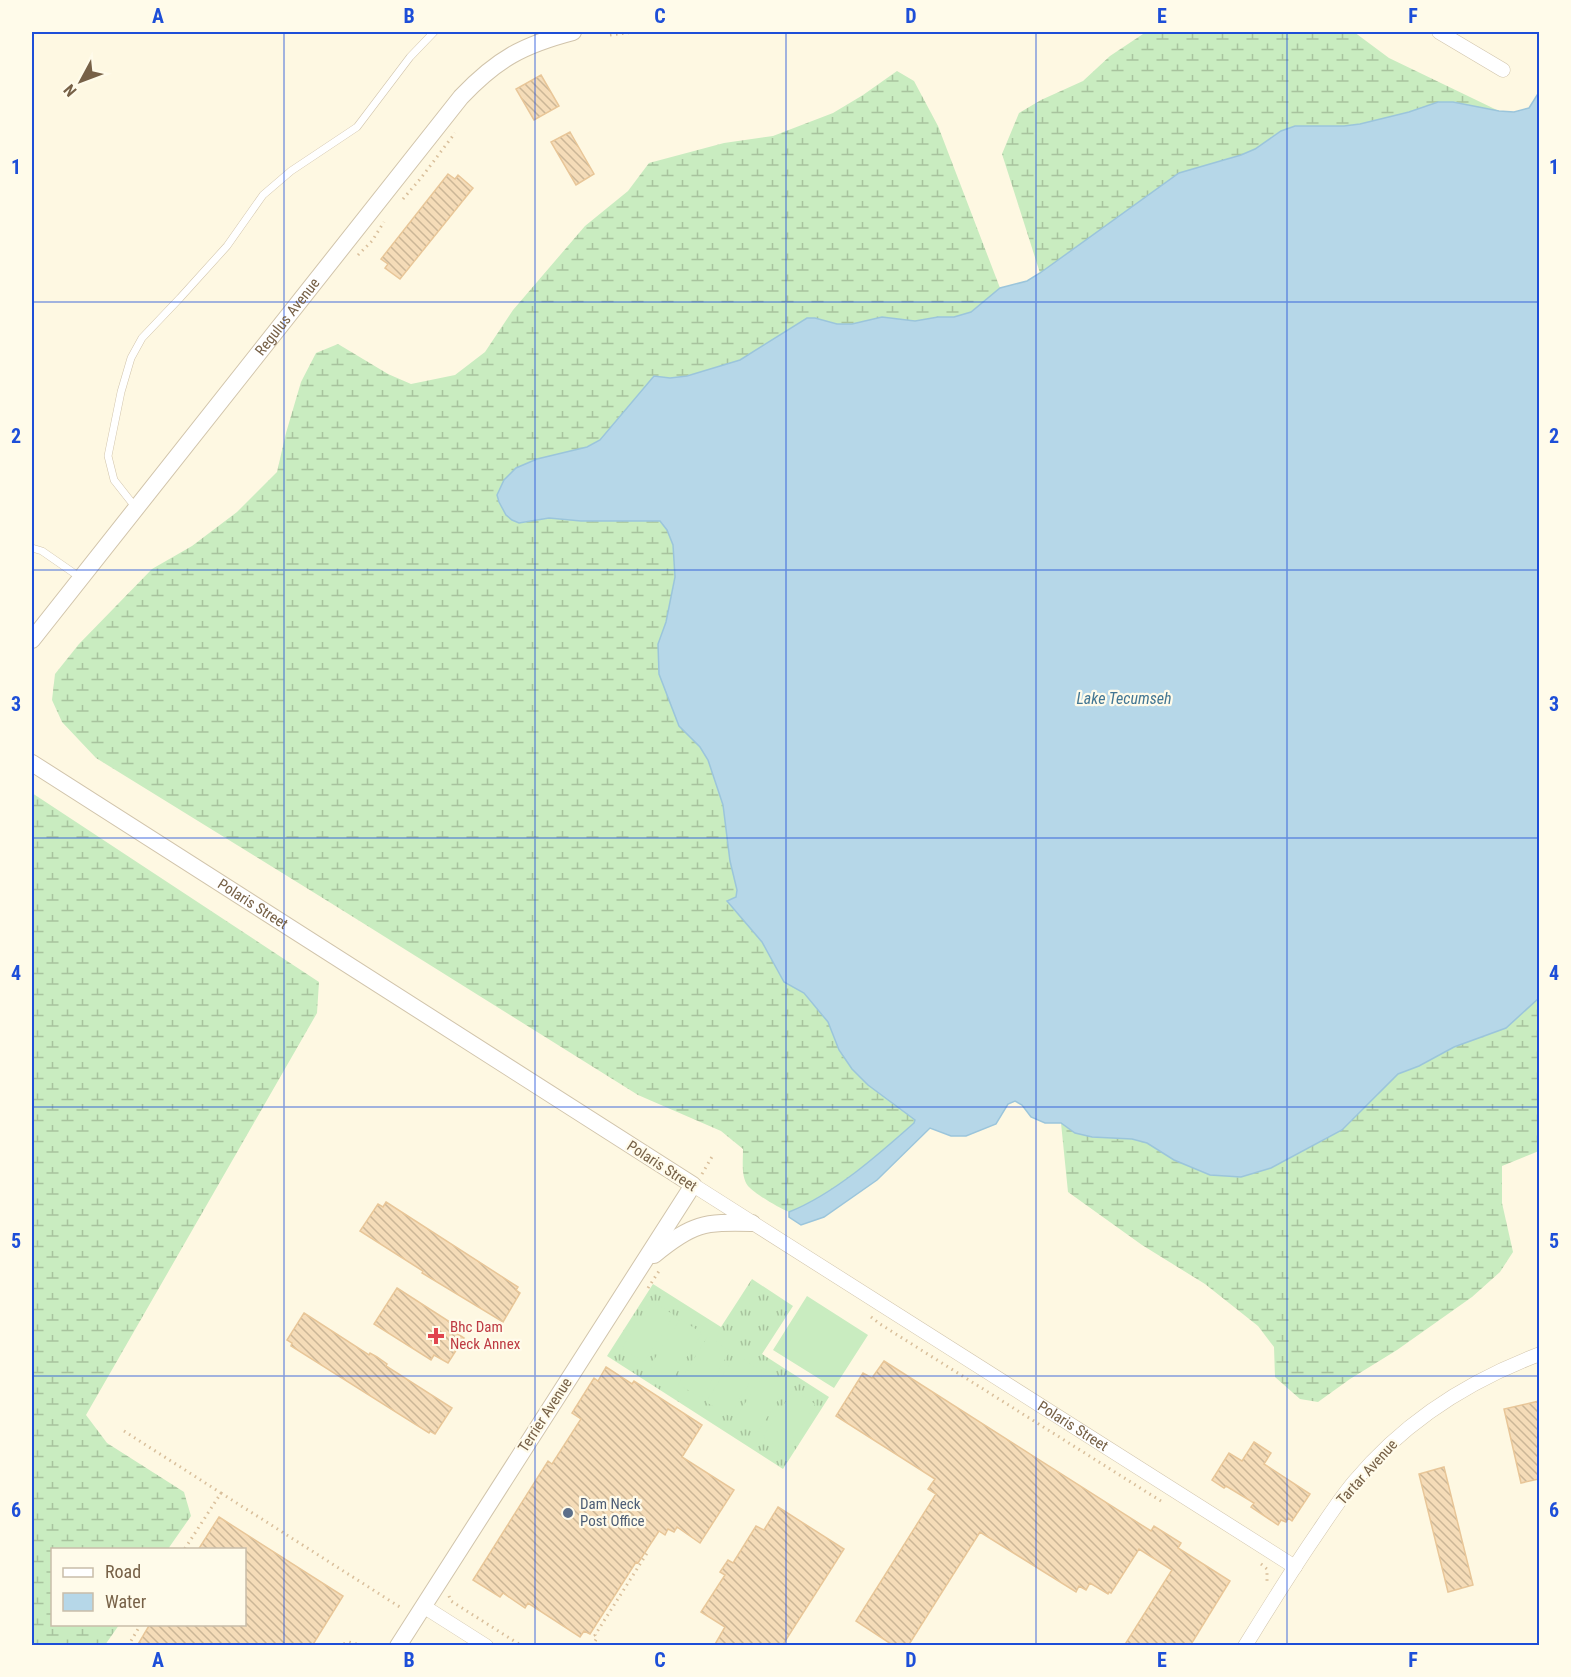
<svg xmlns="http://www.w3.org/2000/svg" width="1571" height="1677" viewBox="0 0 1571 1677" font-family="'Roboto Condensed',sans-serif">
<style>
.grass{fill:url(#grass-tufts)}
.wetland{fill:url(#wetland-marsh)}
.pitch{fill:#c9ecc0}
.water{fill:#b6d7e8;stroke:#9bc5db;stroke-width:1.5}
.building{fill:url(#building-back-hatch);stroke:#e8c698;stroke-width:1.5}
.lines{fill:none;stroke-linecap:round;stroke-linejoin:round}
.service-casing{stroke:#d1c4ab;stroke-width:8}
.minor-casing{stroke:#d1c4ab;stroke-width:15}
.tertiary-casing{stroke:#d1c4ab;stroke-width:18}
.path{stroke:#d9bf9b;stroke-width:3;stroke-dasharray:1.5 4.5;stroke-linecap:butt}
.service{stroke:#fff;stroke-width:7}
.minor{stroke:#fff;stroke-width:14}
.tertiary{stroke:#fff;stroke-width:16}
.grid{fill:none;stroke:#1d4ed8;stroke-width:1.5;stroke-opacity:0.55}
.health-dot{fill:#e0444e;stroke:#fffbea;stroke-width:2}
.service-dot{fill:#5c6f8a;stroke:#fffbea;stroke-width:2}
.labels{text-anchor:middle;stroke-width:4.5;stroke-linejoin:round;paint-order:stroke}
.street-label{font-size:15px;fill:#776147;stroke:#fffbea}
.health-label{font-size:15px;fill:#be3a42;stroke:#fffbea;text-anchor:start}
.service-label{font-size:15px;fill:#4e5e75;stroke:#fffbea;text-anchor:start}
.water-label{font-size:16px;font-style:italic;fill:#427693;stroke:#fffbea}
.neatline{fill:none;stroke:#1d4ed8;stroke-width:2}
.grid-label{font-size:20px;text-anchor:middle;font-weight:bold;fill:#1d4ed8}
</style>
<defs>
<pattern id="grass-tufts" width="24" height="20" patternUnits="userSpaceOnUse" patternTransform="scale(1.5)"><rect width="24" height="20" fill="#c9ecc0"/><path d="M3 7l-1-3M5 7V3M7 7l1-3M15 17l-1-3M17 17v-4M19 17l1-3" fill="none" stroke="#a8c39e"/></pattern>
<pattern id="wetland-marsh" width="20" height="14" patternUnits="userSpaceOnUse" patternTransform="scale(1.5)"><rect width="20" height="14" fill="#c9ecc0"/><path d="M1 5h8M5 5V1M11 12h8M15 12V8" fill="none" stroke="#a8c39e"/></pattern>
<pattern id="building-back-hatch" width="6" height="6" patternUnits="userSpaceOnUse" patternTransform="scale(1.5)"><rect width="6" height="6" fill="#f5dcb8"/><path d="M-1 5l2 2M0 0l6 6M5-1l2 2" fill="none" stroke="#cbb697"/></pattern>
</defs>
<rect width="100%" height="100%" fill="#fef8e2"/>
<path class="grass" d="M 752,1279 L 793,1306 L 762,1354 L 829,1397 L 783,1469 L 607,1356 L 653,1284 L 721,1327 Z"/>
<path class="wetland" d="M 1146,32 L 1354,32 L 1389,58 L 1499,111 L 1453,102 L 1438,102 L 1409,112 L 1360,124 L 1344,126 L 1295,126 L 1281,131 L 1255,149 L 1241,155 L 1179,173 L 1040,273 L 1002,154 L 1019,113 L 1041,100 L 1083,81 L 1110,56 Z
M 897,71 L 914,81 L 938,126 L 1000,288 L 971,312 L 954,317 L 938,317 L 915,321 L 882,317 L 852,324 L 837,324 L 815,318 L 807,318 L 740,360 L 687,376 L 670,378 L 654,376 L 600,440 L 587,447 L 519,523 L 549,518 L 581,521 L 660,521 L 667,530 L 673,545 L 675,577 L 666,622 L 658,644 L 679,726 L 700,747 L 708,760 L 723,805 L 730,861 L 737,890 L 736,897 L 727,901 L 762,942 L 784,982 L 804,993 L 828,1022 L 839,1050 L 868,1085 L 915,1120 L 914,1123 C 878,1155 834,1194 789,1212 C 779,1208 755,1194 748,1186 C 741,1177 743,1161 743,1149 L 721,1131 L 638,1095 L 334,905 L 96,758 L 62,722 L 52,700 L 55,674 L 79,644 L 152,569 L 192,546 L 237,512 L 277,472 L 286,433 L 301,382 L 316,353 L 338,344 L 388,374 L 411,384 L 455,375 L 485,352 L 513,310 L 585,226 L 628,191 L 649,163 L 724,143 L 773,136 L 833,113 L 863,95 Z
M 32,793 L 319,982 L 317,1013 L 86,1415 L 107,1443 L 184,1492 L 191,1516 L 168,1549 L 52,1550 L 52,1624 L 119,1625 L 105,1645 L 32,1645 Z
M 1539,998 L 1539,1151 L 1502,1166 L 1502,1203 L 1513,1252 L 1500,1272 L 1472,1297 L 1397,1350 L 1350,1379 L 1318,1402 L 1300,1399 L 1275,1377 L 1274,1347 L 1258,1326 L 1205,1284 L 1142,1245 L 1068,1192 L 1061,1123 L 1075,1133 L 1092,1137 L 1132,1139 L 1148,1143 L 1174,1160 L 1210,1175 L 1241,1177 L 1271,1168 L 1342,1130 L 1398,1074 L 1419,1066 L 1454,1047 L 1506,1028 Z"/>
<path class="pitch" d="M 807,1296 L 868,1335 L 834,1388 L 773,1350 Z
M 652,1301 L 674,1315 L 644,1362 L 622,1348 Z
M 680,1319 L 702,1333 L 672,1380 L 650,1366 Z
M 708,1336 L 730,1351 L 701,1398 L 678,1384 Z
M 736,1354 L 758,1369 L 729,1416 L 706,1402 Z
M 765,1372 L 787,1386 L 757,1433 L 735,1419 Z
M 793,1390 L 815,1404 L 785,1451 L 763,1437 Z"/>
<path class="water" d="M 1539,92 L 1539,998 L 1506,1028 L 1454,1047 L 1419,1066 L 1398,1074 L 1342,1130 L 1271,1168 L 1241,1177 L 1210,1175 L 1174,1160 L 1147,1143 L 1132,1139 L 1092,1137 L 1075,1133 L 1061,1123 L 1045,1123 L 1031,1117 L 1022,1105 L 1015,1101 L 1008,1104 L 996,1124 L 966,1136 L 951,1136 L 930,1128 L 877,1180 L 824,1217 L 801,1225 L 789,1217 L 789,1212 C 834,1194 878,1155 914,1123 L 915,1120 L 868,1085 L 852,1069 L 839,1050 L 828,1022 L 804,993 L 784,982 L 762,942 L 727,901 L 736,897 L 737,890 L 730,861 L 723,805 L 708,760 L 700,747 L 679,726 L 659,674 L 658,644 L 666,622 L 675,577 L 673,545 L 667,530 L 660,521 L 581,521 L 549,518 L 519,523 L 512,520 L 506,515 L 499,502 L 497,495 L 504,480 L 516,468 L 537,459 L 587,447 L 600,440 L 654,376 L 670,378 L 687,376 L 740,360 L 807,318 L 815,318 L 837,324 L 852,324 L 882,317 L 915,321 L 938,317 L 954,317 L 971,312 L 1000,288 L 1027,281 L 1040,273 L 1179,173 L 1241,155 L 1255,149 L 1281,131 L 1295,126 L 1344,126 L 1360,124 L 1409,112 L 1438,102 L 1453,102 L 1499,111 L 1514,112 L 1529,108 Z"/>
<path class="building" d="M 541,75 L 559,106 L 534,120 L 516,89 Z
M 570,132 L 594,174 L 576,185 L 551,142 Z
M 448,174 L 455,179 L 458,175 L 473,188 L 400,279 L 385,268 L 388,264 L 381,259 Z
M 386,1202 L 518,1287 L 516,1290 L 520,1293 L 503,1322 L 422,1273 L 423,1271 L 360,1231 L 378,1204 L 383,1207 Z
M 397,1288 L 453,1324 L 450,1329 L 464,1338 L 448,1363 L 434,1355 L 431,1360 L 374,1324 Z
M 304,1313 L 369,1355 L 370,1353 L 377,1357 L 387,1364 L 386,1366 L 452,1408 L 435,1434 L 430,1431 L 429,1433 L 291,1346 L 292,1343 L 287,1340 Z
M 884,1361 L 1151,1531 L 1154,1526 L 1181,1543 L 1178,1548 L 1230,1581 L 1190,1646 L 1124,1646 L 1172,1570 L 1139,1549 L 1111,1593 L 1109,1592 L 1108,1594 L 1090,1583 L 1086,1590 L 1079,1586 L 1076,1592 L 980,1532 L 908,1646 L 894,1646 L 856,1621 L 936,1494 L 928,1489 L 935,1479 L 836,1416 L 863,1373 L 872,1378 Z
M 606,1367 L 632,1384 L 634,1381 L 702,1425 L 682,1457 L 734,1490 L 700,1543 L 677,1527 L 674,1532 L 668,1529 L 665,1535 L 659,1531 L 638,1563 L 636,1562 L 590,1634 L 584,1631 L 580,1637 L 528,1603 L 525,1608 L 503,1593 L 500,1597 L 473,1580 L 548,1461 L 552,1464 L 581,1419 L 572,1413 L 594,1378 L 598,1381 Z
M 1539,1401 L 1539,1479 L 1521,1483 L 1504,1409 Z
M 1254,1442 L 1271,1453 L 1264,1464 L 1310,1494 L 1292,1521 L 1288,1518 L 1286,1522 L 1281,1520 L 1278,1525 L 1251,1507 L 1254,1503 L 1226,1486 L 1224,1488 L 1212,1480 L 1229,1453 L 1242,1461 Z
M 1444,1467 L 1473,1585 L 1448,1592 L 1419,1474 Z
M 778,1507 L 844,1549 L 782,1646 L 714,1646 L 725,1627 L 701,1612 L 725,1575 L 720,1572 L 728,1560 L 733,1563 L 756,1526 L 764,1530 Z
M 219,1517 L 343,1596 L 312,1646 L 137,1646 L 150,1624 L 244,1624 L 244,1550 L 198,1550 Z"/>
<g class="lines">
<g class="service-casing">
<path id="service" d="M 136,508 L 114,480 L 108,456 L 121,392 L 131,358 L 142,338 L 180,298 L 227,246 L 263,195 L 291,171 L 357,127 L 410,57 L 434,32
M 32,548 L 42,551 L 81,578"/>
</g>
<g class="minor-casing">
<g id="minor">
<path d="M 1439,32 L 1503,70"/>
<path id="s1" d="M 693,1185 L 1295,1567"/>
<path d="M 423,1606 L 486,1646"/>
<path d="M 1245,1646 C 1268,1609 1290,1573 1314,1538 C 1327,1519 1339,1500 1354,1482 C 1403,1423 1468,1381 1540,1354"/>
</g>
</g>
<g class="tertiary-casing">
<g id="tertiary">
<path id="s2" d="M 32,640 L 461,97 C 497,59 523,45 573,32"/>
<path id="s3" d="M 32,763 L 693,1185 L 398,1646"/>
<path d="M 654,1255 C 693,1223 703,1222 752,1223"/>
</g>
</g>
<path class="path" d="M 610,35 L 633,32
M 403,199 L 421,178 L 455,133
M 358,255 L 372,241 L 384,222
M 702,1174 L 713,1155
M 648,1288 L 661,1268
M 871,1317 L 880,1324 L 1164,1503
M 124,1431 L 221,1493 L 184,1550
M 221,1493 L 403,1609
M 1261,1564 L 1267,1569 L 1267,1583
M 449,1596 L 451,1601 L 522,1646
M 128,1646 L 141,1624
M 338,1646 L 349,1642 L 364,1646
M 592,1646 L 597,1638 L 595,1635 L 649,1550"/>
<use href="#service" class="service"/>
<use href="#minor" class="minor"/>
<use href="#tertiary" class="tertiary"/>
</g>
<path class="grid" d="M 284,32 L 284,1646M 535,32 L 535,1646M 786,32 L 786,1646M 1036,32 L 1036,1646M 1287,32 L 1287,1646M 32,302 L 1540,302M 32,570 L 1540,570M 32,838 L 1540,838M 32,1107 L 1540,1107M 32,1376 L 1540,1376"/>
<path class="health-dot" d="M433 1327h6v6h6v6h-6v6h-6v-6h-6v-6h6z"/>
<circle class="service-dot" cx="568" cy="1513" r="6"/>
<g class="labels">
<g class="street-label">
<text dy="5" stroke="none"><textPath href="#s2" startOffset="412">Regulus Avenue</textPath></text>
<text dy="5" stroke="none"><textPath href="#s3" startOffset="262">Polaris Street</textPath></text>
<text transform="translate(662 1166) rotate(33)" y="5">Polaris Street</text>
<text transform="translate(545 1415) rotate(-57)" y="5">Terrier Avenue</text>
<text dy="5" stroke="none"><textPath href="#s1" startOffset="450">Polaris Street</textPath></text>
<text transform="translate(1367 1472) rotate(-48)" y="5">Tartar Avenue</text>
</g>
<g class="health-label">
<text x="450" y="1332">Bhc Dam<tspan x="450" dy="17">Neck Annex</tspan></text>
</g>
<g class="service-label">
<text x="580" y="1509">Dam Neck<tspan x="580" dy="17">Post Office</tspan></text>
</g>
<g class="water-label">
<text x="1124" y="704">Lake Tecumseh</text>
</g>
</g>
<rect width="1571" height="1677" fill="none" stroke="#fffbea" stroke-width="66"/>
<rect x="51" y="1548" width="195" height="78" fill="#fffbea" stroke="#c9bda9" stroke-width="1.5"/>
<rect x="63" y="1568" width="30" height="9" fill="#ffffff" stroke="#c9bda9" stroke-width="1.5"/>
<text x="105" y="1578" font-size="18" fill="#776147">Road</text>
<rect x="63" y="1593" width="30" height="18" fill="#b6d7e8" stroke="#c9bda9" stroke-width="1.5"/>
<text x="105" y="1608" font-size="18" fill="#776147">Water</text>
<g transform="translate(81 81) rotate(229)" stroke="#fffbea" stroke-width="4.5" paint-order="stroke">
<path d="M0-4.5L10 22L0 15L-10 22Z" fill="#776147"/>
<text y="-9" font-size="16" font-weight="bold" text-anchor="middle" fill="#776147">N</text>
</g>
<rect x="33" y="33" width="1505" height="1611" class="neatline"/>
<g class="grid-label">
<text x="158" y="23">A</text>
<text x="409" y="23">B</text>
<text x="660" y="23">C</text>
<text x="911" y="23">D</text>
<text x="1162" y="23">E</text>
<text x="1413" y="23">F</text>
<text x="16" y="174">1</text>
<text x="1554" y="174">1</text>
<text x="16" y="443">2</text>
<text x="1554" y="443">2</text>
<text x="16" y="711">3</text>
<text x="1554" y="711">3</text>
<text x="16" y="980">4</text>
<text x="1554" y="980">4</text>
<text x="16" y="1248">5</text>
<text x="1554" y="1248">5</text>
<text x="16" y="1517">6</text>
<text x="1554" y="1517">6</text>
<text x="158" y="1667">A</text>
<text x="409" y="1667">B</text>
<text x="660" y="1667">C</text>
<text x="911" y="1667">D</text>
<text x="1162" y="1667">E</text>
<text x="1413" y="1667">F</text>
</g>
</svg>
